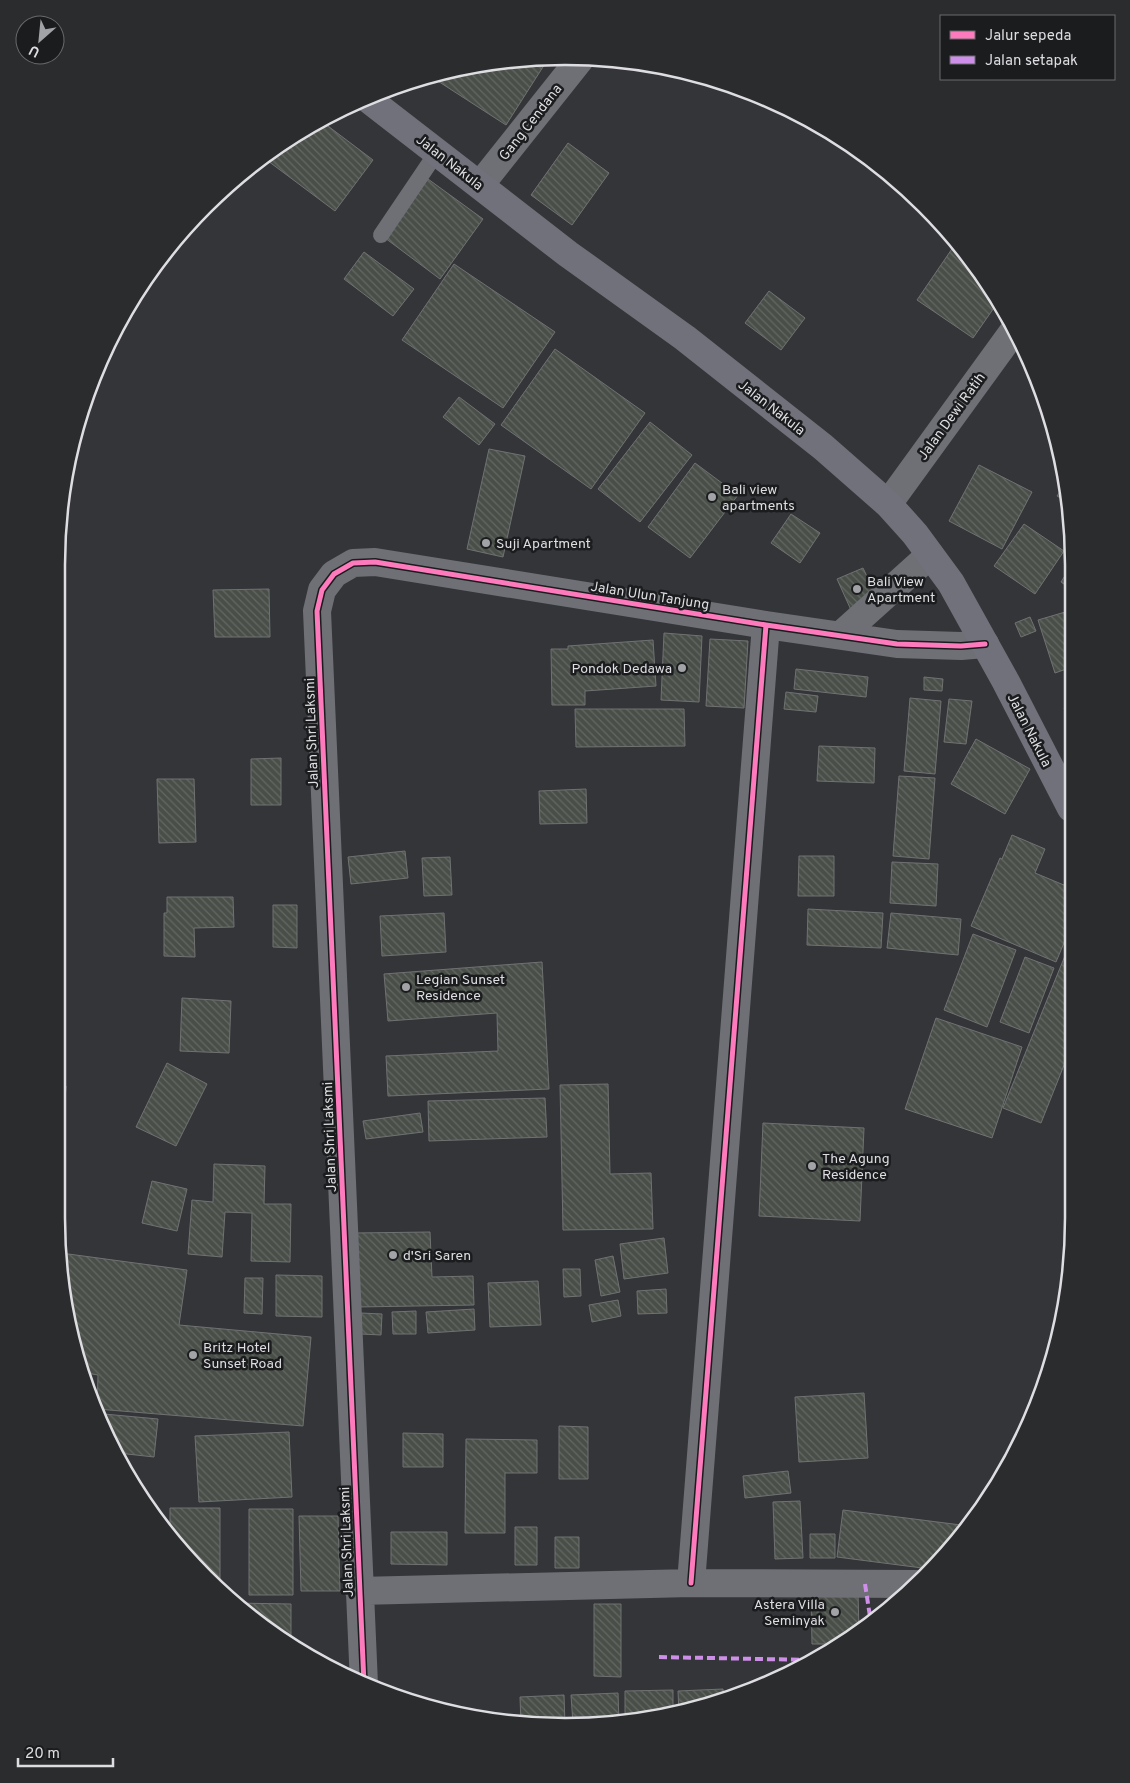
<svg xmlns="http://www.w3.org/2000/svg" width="1130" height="1783" viewBox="0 0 1130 1783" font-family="Overpass,sans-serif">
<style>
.building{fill:url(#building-back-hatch);stroke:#707272}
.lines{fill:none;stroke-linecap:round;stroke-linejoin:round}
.service{stroke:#6e7076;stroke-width:16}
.minor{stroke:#6e7076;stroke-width:28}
.secondary{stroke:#70717a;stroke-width:28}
.quiet{stroke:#ce8fe9;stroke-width:4;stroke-dasharray:8 4;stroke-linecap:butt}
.cycleway-casing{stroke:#1b1c1e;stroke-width:8}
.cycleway{stroke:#fd7abc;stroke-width:5}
.poi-dot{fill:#a2a3a7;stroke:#1b1c1e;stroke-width:2}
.labels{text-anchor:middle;stroke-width:5;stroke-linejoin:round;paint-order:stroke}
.street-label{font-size:14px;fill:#dedee2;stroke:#1b1c1e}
.poi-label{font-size:14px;fill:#dedee2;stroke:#1b1c1e;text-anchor:start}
.rim{fill:none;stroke:#dedee2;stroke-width:2.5}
</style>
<defs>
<pattern id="building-back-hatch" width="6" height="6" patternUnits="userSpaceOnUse" patternTransform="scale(1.25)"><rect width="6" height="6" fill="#494f48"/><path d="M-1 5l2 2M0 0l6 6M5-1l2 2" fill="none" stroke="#636862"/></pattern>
</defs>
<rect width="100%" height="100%" fill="#343539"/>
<path class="building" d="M 548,59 L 506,125 L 430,76 L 499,61 Z
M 320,120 L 373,160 L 335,211 L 264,158 L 311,124 Z
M 568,143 L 609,173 L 572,225 L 531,195 Z
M 428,179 L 483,219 L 440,279 L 385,238 Z
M 956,243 L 968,255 L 998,302 L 973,338 L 917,300 Z
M 364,252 L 414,289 L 393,316 L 344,279 Z
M 454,264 L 555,332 L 503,408 L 402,340 Z
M 769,291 L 805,318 L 781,350 L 745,323 Z
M 555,349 L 645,413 L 591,489 L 501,425 Z
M 459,397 L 495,424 L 479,445 L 443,417 Z
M 650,422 L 692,455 L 640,522 L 598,489 Z
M 489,449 L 525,456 L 503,557 L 467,549 Z
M 695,463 L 738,495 L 690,558 L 648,527 Z
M 979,465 L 1032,492 L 1002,549 L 949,521 Z
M 1065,484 L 1068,502 L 1057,496 Z
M 791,514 L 820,533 L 800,563 L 771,543 Z
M 1024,524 L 1064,551 L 1035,594 L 994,566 Z
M 1073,563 L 1072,590 L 1061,582 Z
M 863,568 L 877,598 L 851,610 L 837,579 Z
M 269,589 L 270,637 L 215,637 L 213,590 Z
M 1072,610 L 1072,667 L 1055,673 L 1038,620 Z
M 1030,617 L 1036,631 L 1021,637 L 1015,623 Z
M 664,633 L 702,636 L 699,702 L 661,700 Z
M 710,639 L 748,641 L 744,708 L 706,706 Z
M 653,640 L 656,686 L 585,691 L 585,705 L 552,705 L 551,649 L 568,649 L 568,646 Z
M 796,669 L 868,677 L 866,697 L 794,689 Z
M 924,677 L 943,679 L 942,691 L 924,690 Z
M 786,692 L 818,696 L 816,712 L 784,709 Z
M 1072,696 L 1072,714 L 1064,709 Z
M 910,698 L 941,701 L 935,774 L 904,771 Z
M 949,699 L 972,701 L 966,744 L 944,742 Z
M 575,709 L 684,709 L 685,746 L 576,747 Z
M 976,739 L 1030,769 L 1005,814 L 951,784 Z
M 819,746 L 875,748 L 874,783 L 817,781 Z
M 281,758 L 281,805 L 251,805 L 251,759 Z
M 899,776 L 935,778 L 929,859 L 893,856 Z
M 157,779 L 194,779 L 196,842 L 159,843 Z
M 586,789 L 587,823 L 540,824 L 539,791 Z
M 1012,835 L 1045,849 L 1035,873 L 1071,888 L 1071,926 L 1056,962 L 971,926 L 1000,858 L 1002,859 Z
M 405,851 L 408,878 L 351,884 L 348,857 Z
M 799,856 L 834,856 L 834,896 L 798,896 Z
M 450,857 L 452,895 L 424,896 L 422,858 Z
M 892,862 L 938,864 L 936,906 L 890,903 Z
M 167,897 L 233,897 L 234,927 L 194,928 L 195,957 L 164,956 L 164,913 L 167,913 Z
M 273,905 L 297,905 L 297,948 L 273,947 Z
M 808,909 L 883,913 L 881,948 L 807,945 Z
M 444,913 L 446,952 L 382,956 L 380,916 Z
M 891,913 L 961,919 L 958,955 L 887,948 Z
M 973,934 L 1016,950 L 987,1027 L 944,1010 Z
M 1071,941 L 1070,1050 L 1041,1123 L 1003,1108 Z
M 1025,957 L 1054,968 L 1029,1033 L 1000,1022 Z
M 542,962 L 549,1089 L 388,1096 L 386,1056 L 498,1051 L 497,1013 L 388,1021 L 384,974 Z
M 182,998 L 231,1001 L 229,1053 L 180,1051 Z
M 936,1018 L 1022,1047 L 992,1138 L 905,1109 Z
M 167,1063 L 207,1084 L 176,1146 L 136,1127 Z
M 608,1084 L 610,1174 L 651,1173 L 653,1229 L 563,1230 L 560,1085 Z
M 61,1085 L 66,1086 L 61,1158 Z
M 545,1098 L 547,1137 L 429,1141 L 428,1101 Z
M 420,1113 L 423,1132 L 366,1139 L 363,1121 Z
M 763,1123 L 864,1128 L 860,1221 L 759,1216 Z
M 214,1164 L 265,1166 L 264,1204 L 291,1204 L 290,1262 L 251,1261 L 252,1213 L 225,1212 L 222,1257 L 188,1254 L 192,1200 L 213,1202 Z
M 152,1181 L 187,1189 L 177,1231 L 142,1223 Z
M 430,1232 L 432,1277 L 473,1276 L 474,1305 L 357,1307 L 355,1233 Z
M 664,1238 L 668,1273 L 624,1279 L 620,1244 Z
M 61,1253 L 187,1270 L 179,1325 L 311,1337 L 303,1426 L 97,1409 L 98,1375 L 81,1372 L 61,1285 Z
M 613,1256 L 620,1292 L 601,1296 L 595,1260 Z
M 563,1269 L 580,1269 L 581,1296 L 564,1297 Z
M 276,1275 L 322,1276 L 322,1317 L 276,1316 Z
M 245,1278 L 263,1278 L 262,1314 L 244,1313 Z
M 538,1281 L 541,1325 L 490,1327 L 488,1283 Z
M 666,1289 L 667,1313 L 638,1314 L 637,1291 Z
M 618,1300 L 621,1316 L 592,1322 L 589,1305 Z
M 474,1309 L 475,1330 L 428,1333 L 426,1312 Z
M 416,1311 L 416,1334 L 393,1334 L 392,1312 Z
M 361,1313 L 382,1314 L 381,1335 L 361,1334 Z
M 864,1393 L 868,1458 L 799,1462 L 795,1397 Z
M 104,1414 L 158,1419 L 154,1457 L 118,1453 L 103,1422 Z
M 559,1426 L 588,1427 L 588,1479 L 559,1479 Z
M 289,1432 L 292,1497 L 199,1502 L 195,1436 Z
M 403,1433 L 443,1434 L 443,1467 L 403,1467 Z
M 466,1439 L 537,1440 L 537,1473 L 505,1473 L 505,1533 L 465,1533 Z
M 788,1471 L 791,1493 L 745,1498 L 743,1476 Z
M 800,1501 L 803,1558 L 775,1559 L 773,1502 Z
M 170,1508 L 220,1508 L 220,1587 L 215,1587 L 205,1578 L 170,1535 Z
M 249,1509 L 293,1509 L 293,1595 L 249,1595 Z
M 843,1510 L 969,1526 L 930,1569 L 837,1557 Z
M 299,1516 L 338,1516 L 340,1591 L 301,1591 Z
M 515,1527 L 537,1527 L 537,1565 L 515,1565 Z
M 391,1532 L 447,1532 L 447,1565 L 391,1564 Z
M 810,1534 L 835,1534 L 835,1558 L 810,1558 Z
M 555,1537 L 579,1537 L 579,1568 L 555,1568 Z
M 858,1592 L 859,1632 L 843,1644 L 812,1644 L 811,1593 Z
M 234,1603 L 291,1604 L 291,1644 L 256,1622 Z
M 594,1604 L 621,1604 L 621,1677 L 594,1676 Z
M 723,1689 L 724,1700 L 697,1709 L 679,1713 L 678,1691 Z
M 673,1690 L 673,1714 L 625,1723 L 625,1691 Z
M 618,1693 L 619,1723 L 573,1724 L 571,1695 Z
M 564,1695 L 565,1725 L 532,1726 L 521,1724 L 520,1697 Z"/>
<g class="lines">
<path class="service" d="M 381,235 L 437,152"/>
<path class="minor" d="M 480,185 L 581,58
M 888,504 L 1015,329
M 841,635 L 930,555
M 691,1583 L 766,625
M 359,1591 L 691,1583 L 916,1584
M 364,1684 L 317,611 L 322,590 L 334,574 L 353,563 L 375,562 L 766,625 L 897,644 L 961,646 L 985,644"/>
<path class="secondary" d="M 368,99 L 568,254 L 685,338 L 823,447 L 888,504 L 915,534 L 951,583 L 1006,682 L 1071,808"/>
<path class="quiet" d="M 865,1584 L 871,1623
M 659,1657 L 811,1660"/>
<g class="cycleway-casing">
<path id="cycleway" d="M 691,1583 L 766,625
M 364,1684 L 317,611 L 322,590 L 334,574 L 353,563 L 375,562 L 766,625 L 897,644 L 961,646 L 985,644"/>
</g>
<use href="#cycleway" class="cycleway"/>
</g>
<g class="poi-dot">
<circle cx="712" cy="497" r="5"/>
<circle cx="486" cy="543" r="5"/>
<circle cx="857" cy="589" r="5"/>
<circle cx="682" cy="668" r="5"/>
<circle cx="406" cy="987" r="5"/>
<circle cx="812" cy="1166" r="5"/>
<circle cx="393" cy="1255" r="5"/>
<circle cx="193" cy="1355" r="5"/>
<circle cx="835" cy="1612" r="5"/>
</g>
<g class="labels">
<g class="street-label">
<text transform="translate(530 122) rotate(-52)" y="5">Gang Cendana</text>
<text transform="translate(450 162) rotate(38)" y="5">Jalan Nakula</text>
<text transform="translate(772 407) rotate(38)" y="5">Jalan Nakula</text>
<text transform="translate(951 416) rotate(-54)" y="5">Jalan Dewi Ratih</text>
<text transform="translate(650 595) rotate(9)" y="5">Jalan Ulun Tanjung</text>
<text transform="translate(1030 730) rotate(63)" y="5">Jalan Nakula</text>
<text transform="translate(311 733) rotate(-92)" y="5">Jalan Shri Laksmi</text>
<text transform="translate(329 1137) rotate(-92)" y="5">Jalan Shri Laksmi</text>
<text transform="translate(346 1542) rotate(-92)" y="5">Jalan Shri Laksmi</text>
</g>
<g class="poi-label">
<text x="722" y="494">Bali view<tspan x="722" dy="16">apartments</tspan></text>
<text x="496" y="548">Suji Apartment</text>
<text x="867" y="586">Bali View<tspan x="867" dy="16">Apartment</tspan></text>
<text x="672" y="673" text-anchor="end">Pondok Dedawa</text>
<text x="416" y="984">Legian Sunset<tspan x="416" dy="16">Residence</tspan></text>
<text x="822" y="1163">The Agung<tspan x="822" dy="16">Residence</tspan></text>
<text x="403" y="1260">d'Sri Saren</text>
<text x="203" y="1352">Britz Hotel<tspan x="203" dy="16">Sunset Road</tspan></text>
<text x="825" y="1609" text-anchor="end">Astera Villa<tspan x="825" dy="16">Seminyak</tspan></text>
</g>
</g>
<path d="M0 0H1130V1783H0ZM565 65H565A500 500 0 0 1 1065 565V1218A500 500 0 0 1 565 1718H565A500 500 0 0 1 65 1218V565A500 500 0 0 1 565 65Z" fill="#2b2c2e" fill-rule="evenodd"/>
<path class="rim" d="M565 65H565A500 500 0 0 1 1065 565V1218A500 500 0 0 1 565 1718H565A500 500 0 0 1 65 1218V565A500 500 0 0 1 565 65Z"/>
<rect x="940" y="15" width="175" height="65" fill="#1b1c1e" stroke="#696a6c"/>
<rect x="950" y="31" width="25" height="8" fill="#fd7abc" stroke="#696a6c"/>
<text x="985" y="40" font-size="15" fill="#dedee2">Jalur sepeda</text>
<rect x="950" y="56" width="25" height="8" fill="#ce8fe9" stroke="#696a6c"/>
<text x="985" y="65" font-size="15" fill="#dedee2">Jalan setapak</text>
<g transform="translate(40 40) rotate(207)"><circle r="24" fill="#1b1c1e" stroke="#696a6c"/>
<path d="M0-4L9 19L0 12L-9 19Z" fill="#a2a3a7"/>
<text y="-8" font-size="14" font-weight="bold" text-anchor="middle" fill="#dedee2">U</text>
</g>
<path d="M18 1758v8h95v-8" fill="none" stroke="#dedee2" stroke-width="2.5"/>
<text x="25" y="1758" font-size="15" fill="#dedee2" stroke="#1b1c1e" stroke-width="4" paint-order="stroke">20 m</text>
</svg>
